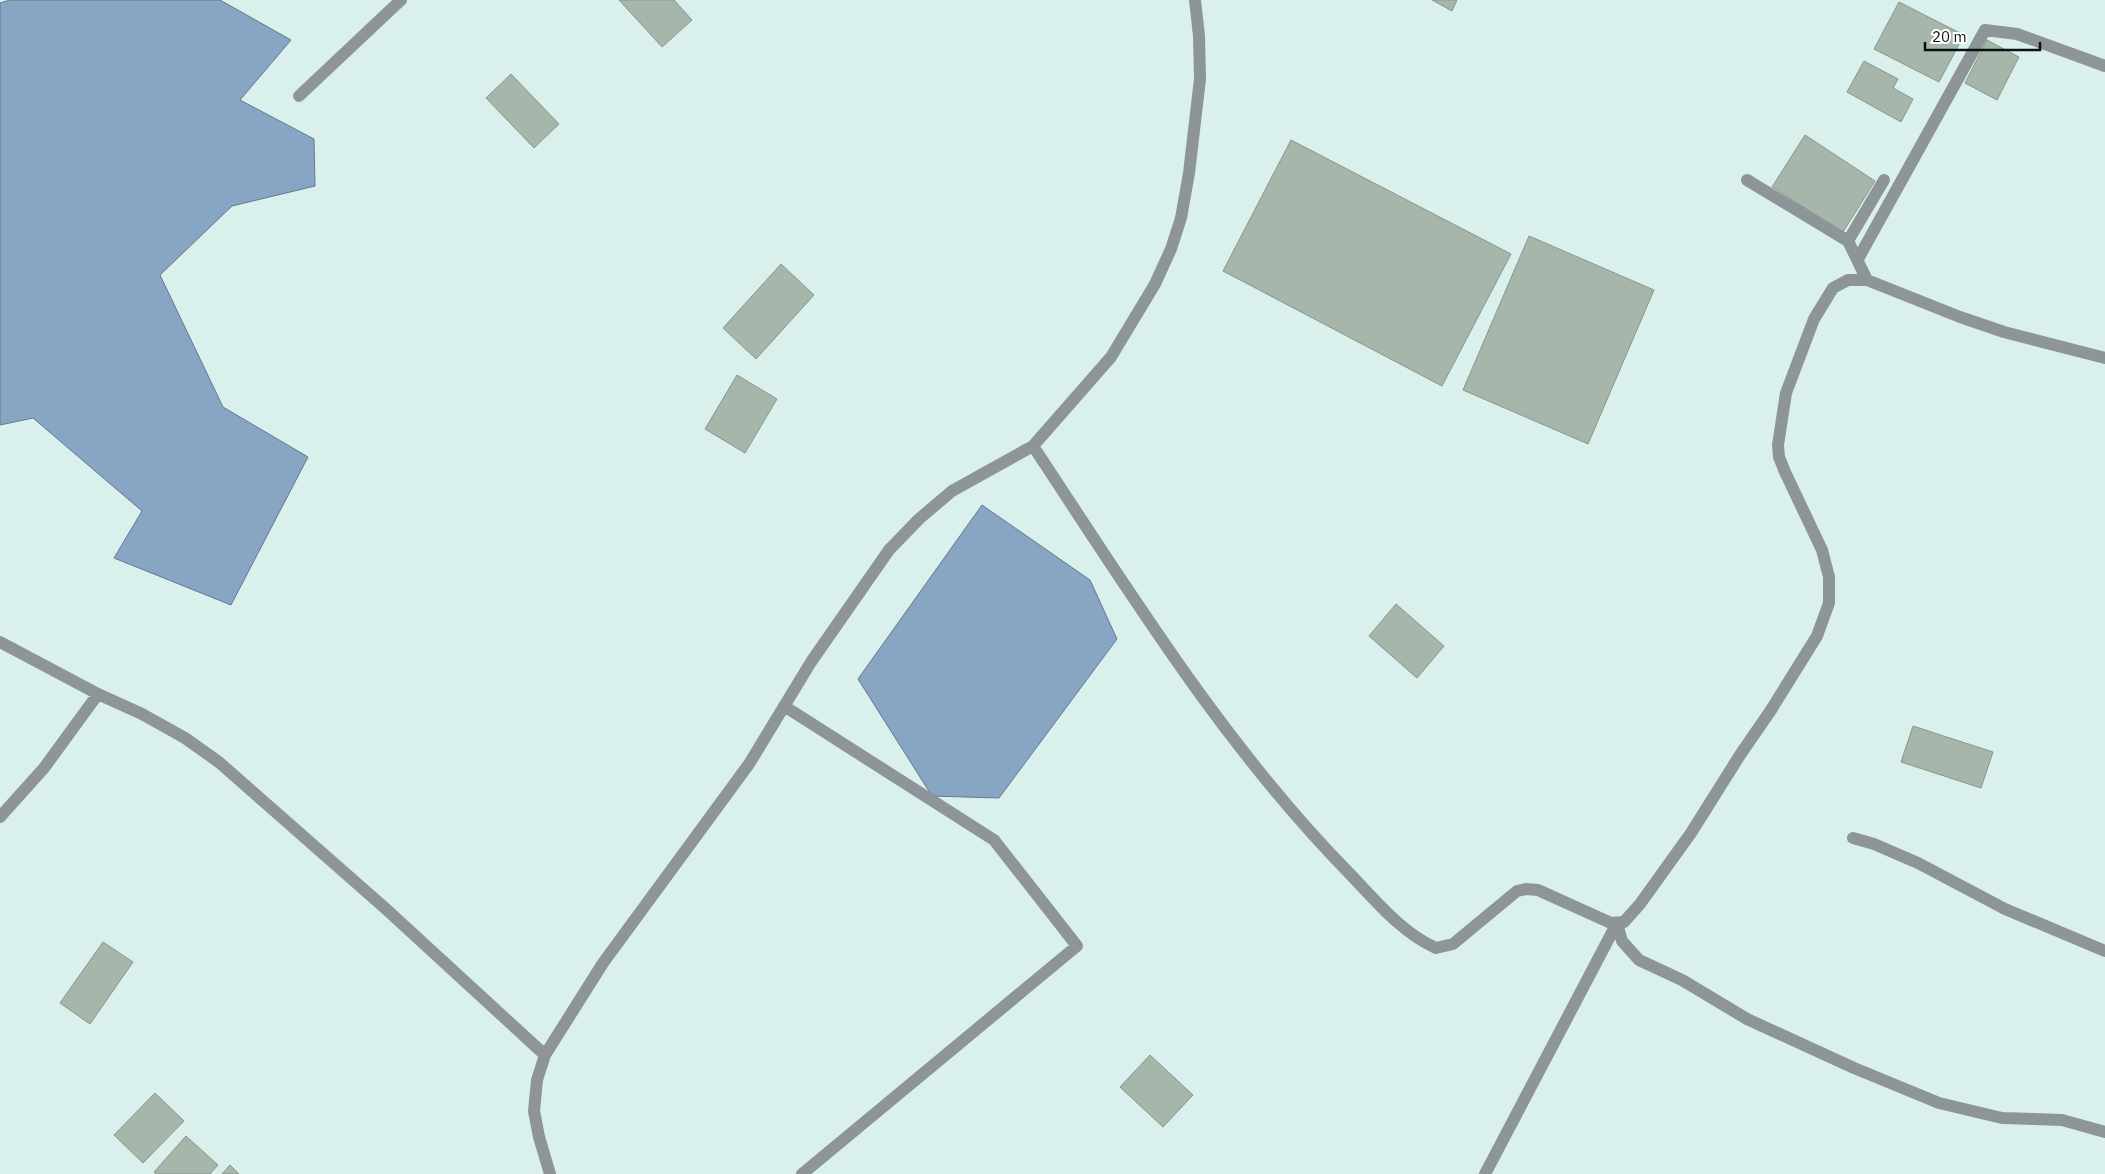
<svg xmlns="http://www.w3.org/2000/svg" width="2105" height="1174" viewBox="0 0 2105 1174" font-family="'IBM Plex Sans',sans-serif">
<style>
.water{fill:#89a5c4;stroke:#63798e}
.building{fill:#a6b6aa;stroke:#88978b}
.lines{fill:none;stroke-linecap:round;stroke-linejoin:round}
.minor{stroke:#8d9598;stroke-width:12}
</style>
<rect width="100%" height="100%" fill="#daf0ed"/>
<path class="water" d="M 10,0 L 220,0 L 291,40 L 240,100 L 314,139 L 315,186 L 232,206 L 160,275 L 223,407 L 308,457 L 231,605 L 114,558 L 142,511 L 33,418 L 0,425 L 0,3 Z
M 982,505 L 1090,580 L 1117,639 L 999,798 L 932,796 L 858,679 Z"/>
<path class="building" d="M 619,0 L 674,0 L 692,20 L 662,47 Z
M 1432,0 L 1457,0 L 1452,11 Z
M 1899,2 L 1964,35 L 1939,82 L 1874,49 Z
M 1987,40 L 2019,57 L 1997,100 L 1965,83 Z
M 1864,61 L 1898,79 L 1893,88 L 1913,99 L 1901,122 L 1847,92 Z
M 511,74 L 559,124 L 534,148 L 486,98 Z
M 1805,135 L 1875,181 L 1843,232 L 1772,187 Z
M 1291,140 L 1511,254 L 1442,386 L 1223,271 Z
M 1529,236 L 1654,290 L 1588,444 L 1463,390 Z
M 781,264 L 814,295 L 756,359 L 723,328 Z
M 737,375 L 777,399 L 745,453 L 705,429 Z
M 1396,604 L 1444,646 L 1417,678 L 1369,636 Z
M 1913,726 L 1993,752 L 1981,788 L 1901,762 Z
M 103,942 L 133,962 L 90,1024 L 60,1003 Z
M 1150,1055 L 1193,1095 L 1163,1127 L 1120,1087 Z
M 155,1093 L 184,1121 L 143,1163 L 114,1135 Z
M 186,1136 L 218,1165 L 210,1174 L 156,1174 L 154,1172 Z
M 230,1165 L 239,1174 L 222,1174 Z"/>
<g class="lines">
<path class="minor" d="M 299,96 L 401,0
M 1747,180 L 1848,241 L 1867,280
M 1848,241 L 1884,180
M 1858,259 L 1985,30 L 2017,34 L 2105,66
M 1033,446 C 1131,594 1225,747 1350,874 C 1376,901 1402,933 1436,948 L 1453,944 L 1517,891 L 1526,889 L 1538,890 L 1611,923 L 1624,922 L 1640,904 L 1691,833 L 1740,755 L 1771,710 L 1817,636 L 1829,603 L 1829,577 L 1822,550 L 1785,472 L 1779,457 L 1778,445 L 1786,393 L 1814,319 L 1833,288 L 1848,280 L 1867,280 L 1960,317 L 2004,332 L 2105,358
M 0,642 L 98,694 L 142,714 L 185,738 L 220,763 L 386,909 L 545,1055
M 784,706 L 994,840 L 1077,946 L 802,1174
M 0,817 L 44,768 L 98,694
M 1853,838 L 1874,844 L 1918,863 L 2005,909 L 2105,951
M 1617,923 L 1622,941 L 1639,960 L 1682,980 L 1747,1019 L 1854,1068 L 1939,1103 L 2002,1118 L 2062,1120 L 2105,1132
M 550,1174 L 539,1137 L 534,1111 L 537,1080 L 545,1055 L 603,963 L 749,764 L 811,662 L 889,550 L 919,519 L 952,491 L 1033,446 L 1111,357 L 1155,284 L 1171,249 L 1181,218 L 1189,173 L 1200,79 L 1199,36 L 1195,0
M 1485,1174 L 1617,923"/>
</g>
<path d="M1925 42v8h115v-8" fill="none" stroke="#091110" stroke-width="2.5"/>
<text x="1932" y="42" font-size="15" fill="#091110" stroke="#ffffff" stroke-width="4" paint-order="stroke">20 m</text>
</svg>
